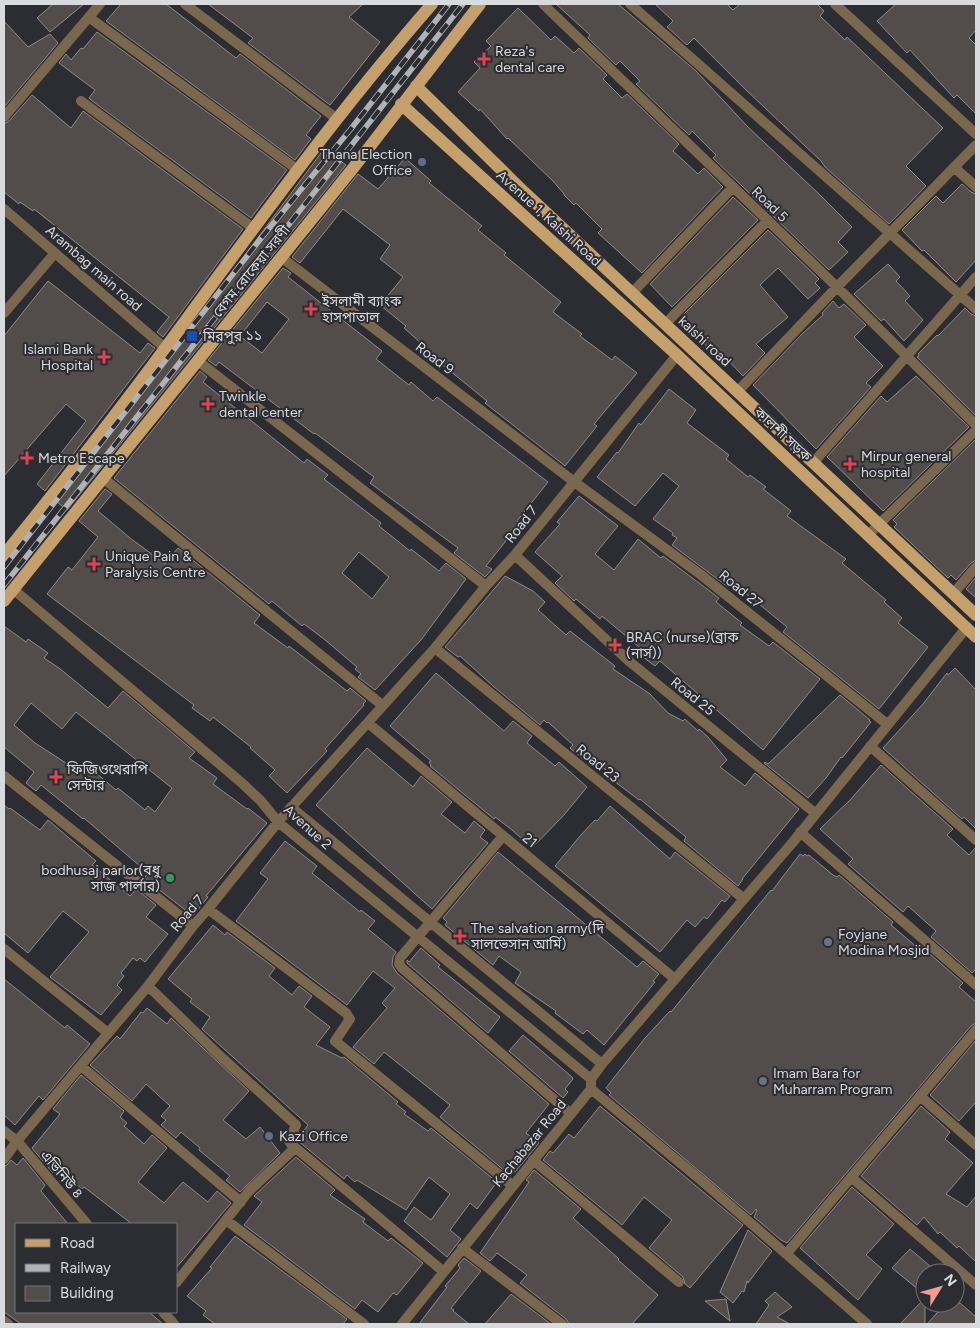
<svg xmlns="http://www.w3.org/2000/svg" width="980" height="1328" viewBox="0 0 980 1328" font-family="Figtree,'Noto Sans Bengali',sans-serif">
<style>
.building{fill:#524d4b;stroke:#908a87;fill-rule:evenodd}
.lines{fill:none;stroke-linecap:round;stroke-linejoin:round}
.minor{stroke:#79674e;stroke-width:10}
.tertiary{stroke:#79674e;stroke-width:10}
.primary{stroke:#c5a06b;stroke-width:12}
.rail-casing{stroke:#b1b2b5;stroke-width:5.5}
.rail{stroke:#2c2d32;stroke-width:4;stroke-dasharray:11;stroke-linecap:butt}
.health-dot{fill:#e0444e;stroke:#2c2d32;stroke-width:2}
.service-dot{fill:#5c6f8a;stroke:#2c2d32;stroke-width:2}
.transit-dot{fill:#1a4fb4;stroke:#2c2d32;stroke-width:2}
.leisure-dot{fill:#2e9e5b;stroke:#2c2d32;stroke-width:2}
.worship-dot{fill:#6b7280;stroke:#2c2d32;stroke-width:2}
.labels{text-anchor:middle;stroke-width:4;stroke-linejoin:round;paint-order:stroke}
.poi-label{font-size:14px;fill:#d9dadd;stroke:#2c2d32;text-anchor:start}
.street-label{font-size:14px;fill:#d9dadd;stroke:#2c2d32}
</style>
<rect width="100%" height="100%" fill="#2c2d32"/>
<path class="building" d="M 53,4 L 84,4 L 50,32 L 37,18 Z
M 121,4 L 166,4 L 236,58 L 240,54 L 321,116 L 306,135 L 311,139 L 295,160 L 106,21 Z
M 208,4 L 363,4 L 349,17 L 380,42 L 330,105 L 248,43 L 253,38 Z
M 556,4 L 618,4 L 696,71 L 748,127 L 820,195 L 852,227 L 838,242 L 848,252 L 829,270 L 713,158 L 716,155 L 692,131 L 689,135 L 636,84 L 640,81 L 620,61 L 616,65 L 588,38 L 590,35 Z
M 655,4 L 727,4 L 733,10 L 740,4 L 817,4 L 824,11 L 820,16 L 845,40 L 847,37 L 943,128 L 906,166 L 926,186 L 889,224 L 825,167 L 821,161 L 746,90 L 694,38 L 687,45 L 667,27 L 673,21 Z
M 896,4 L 976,4 L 976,30 L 969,38 L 976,45 L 976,114 L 957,95 L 954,98 L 910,50 L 907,53 L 877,21 Z
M 518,8 L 551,40 L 555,36 L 574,53 L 579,48 L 607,75 L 603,79 L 622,98 L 627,94 L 679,144 L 673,151 L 698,174 L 704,168 L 723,187 L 642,273 L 598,233 L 602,229 L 576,203 L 574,205 L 564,195 L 564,194 L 553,181 L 508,138 L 507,139 L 480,109 L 479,111 L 458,92 L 480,68 L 474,62 L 491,46 L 486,41 Z
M 4,21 L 28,47 L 50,34 L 58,43 L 4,107 Z
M 97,32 L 287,170 L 251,218 L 91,100 L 89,98 L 95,90 L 59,63 L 66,54 L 71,60 L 81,48 L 83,49 Z
M 32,95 L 71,128 L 83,111 L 243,229 L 163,337 L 157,332 L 169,317 L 34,209 L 33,211 L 20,202 L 19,204 L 4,192 L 4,124 L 9,121 Z
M 324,149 L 346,165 L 67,510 L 57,502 L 133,405 Z
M 405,158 L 431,181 L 429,183 L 482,226 L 478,230 L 506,253 L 504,255 L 561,302 L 553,312 L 582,334 L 580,336 L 612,360 L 615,356 L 637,373 L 594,424 L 597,426 L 565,466 L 485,403 L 487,401 L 428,353 L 430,351 L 404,328 L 406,326 L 380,305 L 403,277 L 380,259 L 390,245 L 343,209 L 300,263 L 292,257 L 358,174 L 378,189 Z
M 962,184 L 971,192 L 976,194 L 976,260 L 956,282 L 924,250 L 922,251 L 902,230 L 936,196 L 943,203 Z
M 733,197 L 758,220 L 672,307 L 650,284 Z
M 768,230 L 819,279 L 815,283 L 820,288 L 808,299 L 778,268 L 760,285 L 788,317 L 756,344 L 765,353 L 743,376 L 724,356 L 721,359 L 700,340 L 700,341 L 681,325 L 686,320 L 682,316 Z
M 888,264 L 900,277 L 896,281 L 910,296 L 905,301 L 923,320 L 904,341 L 884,319 L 881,321 L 854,294 Z
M 283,268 L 291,273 L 288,277 L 382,351 L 376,359 L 409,385 L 411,382 L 433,401 L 437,397 L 548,482 L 517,521 L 520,523 L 486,566 L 492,569 L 485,577 L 454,553 L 458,548 L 370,483 L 374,477 L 315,433 L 314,434 L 219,362 L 216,366 L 208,360 ZM 267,302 L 289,319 L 262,353 L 240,336 Z
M 48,281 L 140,353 L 148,343 L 155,348 L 45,491 L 37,484 L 86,421 L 66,404 L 4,476 L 4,336 Z
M 833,301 L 839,308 L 844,304 L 866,325 L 854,337 L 883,366 L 866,383 L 871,387 L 816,449 L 753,385 L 803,333 L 823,315 L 822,313 Z
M 965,308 L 971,314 L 976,316 L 976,416 L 917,357 L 919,356 L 918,354 L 937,335 L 938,336 Z
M 200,371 L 207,377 L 203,382 L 304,463 L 307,459 L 328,475 L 324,479 L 381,523 L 379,526 L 410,551 L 411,549 L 439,571 L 446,563 L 466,579 L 421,640 L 375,690 L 358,677 L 361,674 L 355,669 L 357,667 L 324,639 L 304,624 L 302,626 L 272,601 L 269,604 L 114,478 ZM 359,552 L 389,577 L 372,599 L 342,573 Z
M 916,376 L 969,427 L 883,511 L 827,457 L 881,396 L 887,402 Z
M 669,389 L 696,410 L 687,423 L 729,455 L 726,459 L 748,477 L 750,475 L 766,487 L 763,489 L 791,511 L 787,516 L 846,559 L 842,563 L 886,600 L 884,602 L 902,618 L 898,623 L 928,647 L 879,709 L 783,632 L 787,627 L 759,604 L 732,583 L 728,587 L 672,545 L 677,538 L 672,535 L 673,533 L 653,519 L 679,486 L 663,473 L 635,506 L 597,477 L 617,452 L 618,453 L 639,423 L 641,425 Z
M 976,439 L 976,560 L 971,563 L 956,580 L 951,575 L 948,578 L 894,527 L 897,524 L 893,520 Z
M 105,489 L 112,494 L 98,511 L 130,538 L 165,564 L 178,548 L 260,615 L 254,623 L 288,648 L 289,646 L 347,691 L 350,688 L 366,701 L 363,704 L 364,705 L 325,749 L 327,751 L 287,793 L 269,776 L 275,770 L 250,748 L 251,747 L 213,717 L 210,721 L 192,708 L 194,705 L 165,683 L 47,594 L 68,567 L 72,570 L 98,537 L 79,521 Z
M 579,496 L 618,526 L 595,554 L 614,570 L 638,539 L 661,558 L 663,556 L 719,598 L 716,602 L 742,623 L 740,625 L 769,646 L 773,642 L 820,679 L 763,750 L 660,661 L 655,666 L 635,651 L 639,647 L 602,616 L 600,619 L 576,599 L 574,601 L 555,583 L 562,576 L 535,552 L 560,524 L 557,522 Z
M 505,576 L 533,591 L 545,602 L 538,610 L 566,635 L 570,631 L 615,666 L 613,669 L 650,694 L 668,713 L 683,721 L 685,719 L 698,731 L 699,729 L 708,737 L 727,760 L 720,767 L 745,786 L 755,773 L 799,809 L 742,879 L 743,879 L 738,886 L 684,841 L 686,837 L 659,815 L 640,799 L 639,800 L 606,775 L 609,773 L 588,754 L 584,760 L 570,748 L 573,745 L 548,722 L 547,723 L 544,720 L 540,725 L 493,686 L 460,656 L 458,657 L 445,647 Z
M 976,577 L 976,598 L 966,589 Z
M 4,626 L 26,642 L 28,639 L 48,653 L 44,658 L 59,668 L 108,708 L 123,691 L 195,752 L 189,758 L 217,778 L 213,784 L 247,809 L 248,808 L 267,823 L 206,896 L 208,897 L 193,916 L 144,878 L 148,873 L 84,818 L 83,819 L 41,785 L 36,791 L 26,783 L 34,772 L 4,747 ZM 31,703 L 62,729 L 76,712 L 172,788 L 155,812 L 148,806 L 145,810 L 118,788 L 116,790 L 89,767 L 83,774 L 35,743 L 14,725 Z
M 955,668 L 976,690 L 976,829 L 964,817 L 962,819 L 883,748 L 923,704 L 947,673 L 948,675 Z
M 436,673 L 504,731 L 513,721 L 532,736 L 527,743 L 555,766 L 559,762 L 587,787 L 564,815 L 532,848 L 512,830 L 495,817 L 494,819 L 430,766 L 431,765 L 429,762 L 431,761 L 390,726 Z
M 840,695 L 870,720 L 869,721 L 871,722 L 842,758 L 841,757 L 826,778 L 808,798 L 764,763 L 765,762 L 768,764 Z
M 367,748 L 413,787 L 421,776 L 452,802 L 441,814 L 465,833 L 474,821 L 485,830 L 480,837 L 488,843 L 432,909 L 316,805 Z
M 881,765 L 953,829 L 947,835 L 969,855 L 976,847 L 976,969 L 972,973 L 931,937 L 936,931 L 908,906 L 903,912 L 848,864 L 853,859 L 820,829 L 850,800 Z
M 4,805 L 9,809 L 10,808 L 40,830 L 48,820 L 96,861 L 92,865 L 130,896 L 136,889 L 156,905 L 146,917 L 168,934 L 145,962 L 140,958 L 137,961 L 133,958 L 121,973 L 124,976 L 117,985 L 122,990 L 101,1015 L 50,977 L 89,932 L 63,911 L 28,953 L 4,933 Z
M 610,806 L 670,859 L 675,852 L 730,896 L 725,902 L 722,900 L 707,919 L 704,917 L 695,927 L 687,920 L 660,952 L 555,866 L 580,836 L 595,820 L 597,821 Z
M 285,841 L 317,866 L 312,873 L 360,912 L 361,910 L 375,921 L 368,929 L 396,952 L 393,957 L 392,965 L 397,973 L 549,1104 L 526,1133 L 539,1143 L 515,1172 L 508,1167 L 505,1171 L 440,1117 L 450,1105 L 384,1052 L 374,1064 L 353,1047 L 387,1008 L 382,1003 L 395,988 L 373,971 L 347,1005 L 236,921 L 268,879 L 260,873 Z
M 498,852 L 637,967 L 643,961 L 659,974 L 653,981 L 655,982 L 604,1045 L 587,1030 L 583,1034 L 555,1013 L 556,1011 L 515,983 L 521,972 L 499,956 L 493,965 L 445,925 L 447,922 L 443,918 Z
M 800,854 L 803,856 L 805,854 L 807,856 L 809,855 L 833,875 L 837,877 L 839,875 L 893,922 L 891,925 L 919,949 L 922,947 L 963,983 L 959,987 L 976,1002 L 976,1023 L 971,1026 L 787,1243 L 781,1240 L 754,1217 L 757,1210 L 756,1209 L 751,1215 L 609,1095 L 611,1093 L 606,1088 L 645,1038 L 670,1011 L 671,1012 L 771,890 L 772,891 Z
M 213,925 L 225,935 L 227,932 L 275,968 L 269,976 L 292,995 L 299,986 L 312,996 L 304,1007 L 330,1027 L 316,1045 L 342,1058 L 344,1057 L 398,1102 L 396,1104 L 406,1112 L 404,1114 L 428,1131 L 431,1128 L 497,1182 L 477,1209 L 470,1203 L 450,1230 L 461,1239 L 447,1257 L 404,1221 L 414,1207 L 431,1220 L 450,1194 L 429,1177 L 406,1210 L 357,1180 L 355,1182 L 347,1175 L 344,1179 L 297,1140 L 308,1125 L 202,1029 L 210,1017 L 190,1002 L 192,999 L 168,979 Z
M 421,948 L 440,965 L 438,967 L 500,1017 L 488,1033 L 407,963 L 407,960 L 409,962 Z
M 4,979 L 65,1028 L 67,1025 L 90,1044 L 43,1100 L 39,1096 L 15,1125 L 4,1115 Z
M 147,1008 L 167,1024 L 171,1018 L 249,1091 L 223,1120 L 246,1139 L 260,1127 L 280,1153 L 240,1192 L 226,1180 L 230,1176 L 199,1150 L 200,1148 L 181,1132 L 176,1138 L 161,1125 L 166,1120 L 161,1116 L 170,1106 L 146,1084 L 132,1101 L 90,1065 L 117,1036 L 120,1039 L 141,1012 L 143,1013 Z
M 523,1035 L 572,1077 L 573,1079 L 565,1089 L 568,1092 L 563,1098 L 509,1051 Z
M 976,1040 L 976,1102 L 959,1121 L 930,1095 Z
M 81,1075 L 124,1111 L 120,1117 L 127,1123 L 124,1126 L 144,1144 L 152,1135 L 167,1148 L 138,1182 L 164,1203 L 183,1182 L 208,1202 L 217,1191 L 231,1203 L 176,1268 L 176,1224 L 132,1224 L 84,1187 L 82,1189 L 56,1168 L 53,1173 L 32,1148 L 60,1114 L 53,1109 Z
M 600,1106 L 743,1225 L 690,1288 L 685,1284 L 683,1277 L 649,1248 L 672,1220 L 644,1197 L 622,1225 L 543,1160 L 550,1151 L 553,1153 L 569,1134 L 574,1138 Z
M 921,1106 L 950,1132 L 945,1139 L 973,1163 L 946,1194 L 967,1207 L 976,1196 L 976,1262 L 959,1246 L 957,1248 L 940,1232 L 938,1234 L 924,1217 L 917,1225 L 861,1176 Z
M 296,1157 L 335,1190 L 330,1195 L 365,1219 L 363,1222 L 388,1241 L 391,1238 L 423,1263 L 397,1295 L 393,1293 L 378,1312 L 362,1300 L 355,1309 L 244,1225 L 262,1202 L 254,1196 Z
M 23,1158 L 45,1185 L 41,1191 L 68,1224 L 16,1224 L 16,1312 L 149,1312 L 163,1324 L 21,1324 L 4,1312 L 4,1166 L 7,1165 L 11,1160 L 17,1165 Z
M 534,1170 L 581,1209 L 573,1218 L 619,1259 L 618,1260 L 658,1295 L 632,1324 L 569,1324 L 566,1319 L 520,1283 L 527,1275 L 497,1253 L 490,1261 L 480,1253 L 529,1182 L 526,1180 Z
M 852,1187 L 894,1224 L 866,1255 L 882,1269 L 858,1300 L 800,1248 Z
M 748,1230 L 772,1251 L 748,1283 L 747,1281 L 744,1292 L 742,1291 L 733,1303 L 720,1292 Z
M 235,1236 L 347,1319 L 343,1324 L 215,1324 L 203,1315 L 206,1311 L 187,1296 L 212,1268 L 210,1267 Z
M 910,1249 L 938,1273 L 923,1273 L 925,1275 L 925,1295 L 892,1268 Z
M 464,1258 L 481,1271 L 451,1308 L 454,1310 L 453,1311 L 469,1324 L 419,1324 L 447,1287 L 445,1286 L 460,1268 L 458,1265 Z
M 775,1292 L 792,1307 L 777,1317 L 790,1324 L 756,1324 L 769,1305 L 765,1301 Z
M 511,1294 L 551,1324 L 485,1324 Z
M 925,1298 L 925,1324 L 900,1324 Z
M 726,1299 L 730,1321 L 705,1301 Z
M 946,1303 L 960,1303 L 976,1317 L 976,1324 L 927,1324 Z"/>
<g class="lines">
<path class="minor" d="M 185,4 L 337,119
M 543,4 L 837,287 L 976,425
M 630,4 L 976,309
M 835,4 L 976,134
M 90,18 L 298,170
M 81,101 L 253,228
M 4,117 L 100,4
M 954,167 L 976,187
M 281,257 L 573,481 L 700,574 L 887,724
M 632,293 L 733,187
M 4,313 L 55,253
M 665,324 L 768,220
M 198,361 L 486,586
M 737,392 L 837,287 L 976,145
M 813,463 L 976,277
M 103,478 L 382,705
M 869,534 L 976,430
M 515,555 L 630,662 L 815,813
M 13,589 L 243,784 L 261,801 L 278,822 L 591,1079
M 953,594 L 976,567
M 435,648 L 744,899
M 368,723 L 675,979
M 870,746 L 976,840
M 4,776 L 193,926
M 291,807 L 602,1064
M 800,832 L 976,985
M 503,836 L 400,958 L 399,964 L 402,968 L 570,1113
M 208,909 L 346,1013 L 350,1019 L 335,1041 L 513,1186
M 4,949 L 108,1033
M 148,986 L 220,1056 L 296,1125 L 289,1141 L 291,1144 L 444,1272
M 81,1066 L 241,1202
M 591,1089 L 702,1181 L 867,1324
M 920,1096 L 976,1145
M 4,1159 L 17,1141 L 148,986 L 193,926 L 208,909 L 278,822 L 435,648 L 486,586 L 515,555 L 677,355
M 533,1160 L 679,1282
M 851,1177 L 976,1285
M 226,1220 L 364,1324
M 462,1248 L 562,1324
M 787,1253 L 976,1030
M 176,1283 L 249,1191 L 295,1148
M 4,1321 L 8,1324
M 402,1324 L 591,1089 L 591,1079 L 602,1064 L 793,842 L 967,627"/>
<path class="tertiary" d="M 4,209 L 165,348
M 4,1131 L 17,1141 L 87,1224
M 163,1312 L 174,1324"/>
<path class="primary" d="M 416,86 L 524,192 L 976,615
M 401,104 L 677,355 L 976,637
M 4,555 C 59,487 114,418 166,347 C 252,230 337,113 432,4
M 4,601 L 354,167 L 480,4"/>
<g class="rail-casing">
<path id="rail" d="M 4,567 L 262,237 L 350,130 L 449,4
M 4,585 L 463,4"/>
</g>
<use href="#rail" class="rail"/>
</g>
<g class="health-dot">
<path d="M481.5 51.5h5v5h5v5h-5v5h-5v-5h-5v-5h5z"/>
<path d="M308.5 301.5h5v5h5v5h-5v5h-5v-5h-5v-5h5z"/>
<path d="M101.5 349.5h5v5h5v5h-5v5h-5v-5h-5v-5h5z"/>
<path d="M205.5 396.5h5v5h5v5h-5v5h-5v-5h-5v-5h5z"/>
<path d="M24.5 450.5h5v5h5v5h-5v5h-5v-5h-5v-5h5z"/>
<path d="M847.5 456.5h5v5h5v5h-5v5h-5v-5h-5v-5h5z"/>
<path d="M91.5 556.5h5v5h5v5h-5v5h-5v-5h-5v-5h5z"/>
<path d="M612.5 637.5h5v5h5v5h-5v5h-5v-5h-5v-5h5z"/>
<path d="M53.5 769.5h5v5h5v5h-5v5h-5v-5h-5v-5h5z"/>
<path d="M457.5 928.5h5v5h5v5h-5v5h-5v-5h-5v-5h5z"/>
</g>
<g class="service-dot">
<circle cx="422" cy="162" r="5"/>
<circle cx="269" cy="1136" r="5"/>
</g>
<rect class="transit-dot" x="186" y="330" width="12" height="12" rx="2.5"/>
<circle class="leisure-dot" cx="170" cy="878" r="5"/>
<g class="worship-dot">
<circle cx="828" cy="942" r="5"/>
<circle cx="763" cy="1081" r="5"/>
</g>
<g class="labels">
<g class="poi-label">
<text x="495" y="56">Reza's<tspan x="495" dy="16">dental care</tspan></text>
<text x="412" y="159" text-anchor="end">Thana Election<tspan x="412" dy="16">Office</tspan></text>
<text x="322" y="306">ইসলামী ব্যাংক<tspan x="322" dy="16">হাসপাতাল</tspan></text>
<text x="203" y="341">মিরপুর ১১</text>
<text x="93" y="354" text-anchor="end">Islami Bank<tspan x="93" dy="16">Hospital</tspan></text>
<text x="219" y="401">Twinkle<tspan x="219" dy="16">dental center</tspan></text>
<text x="861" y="461">Mirpur general<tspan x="861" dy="16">hospital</tspan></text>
<text x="38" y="463">Metro Escape</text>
<text x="105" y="561">Unique Pain &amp;<tspan x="105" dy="16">Paralysis Centre</tspan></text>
<text x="626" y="642">BRAC (nurse)(ব্রাক<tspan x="626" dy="16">(নার্স))</tspan></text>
<text x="67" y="774">ফিজিওথেরাপি<tspan x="67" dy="16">সেন্টার</tspan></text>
<text x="160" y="875" text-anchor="end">bodhusaj parlor(বধু<tspan x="160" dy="16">সাজ পার্লার)</tspan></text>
<text x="471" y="933">The salvation army(দি<tspan x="471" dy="16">সালভেসান আর্মি)</tspan></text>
<text x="838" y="939">Foyjane<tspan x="838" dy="16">Modina Mosjid</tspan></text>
<text x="773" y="1078">Imam Bara for<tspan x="773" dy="16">Muharram Program</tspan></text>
<text x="279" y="1141">Kazi Office</text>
</g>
<g class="street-label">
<text transform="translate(770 204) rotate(44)" y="5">Road 5</text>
<text transform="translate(549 218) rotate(42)" y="5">Avenue 1, Kalshi Road</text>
<text transform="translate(94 268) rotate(41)" y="5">Arambag main road</text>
<text transform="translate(251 271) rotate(-51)" y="5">বেগম রোকেয়া সরণী</text>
<text transform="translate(705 341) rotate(43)" y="5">kalshi road</text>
<text transform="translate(435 358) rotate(37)" y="5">Road 9</text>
<text transform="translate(783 434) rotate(43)" y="5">কালশী সড়ক</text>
<text transform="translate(521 524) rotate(-52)" y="5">Road 7</text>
<text transform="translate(741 589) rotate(39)" y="5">Road 27</text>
<text transform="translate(693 696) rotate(39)" y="5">Road 25</text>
<text transform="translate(598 763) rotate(39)" y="5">Road 23</text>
<text transform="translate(308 827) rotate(42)" y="5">Avenue 2</text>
<text transform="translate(530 840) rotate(39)" y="5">21</text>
<text transform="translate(187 913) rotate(-50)" y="5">Road 7</text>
<text transform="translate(529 1143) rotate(-51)" y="5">Kachabazar Road</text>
<text transform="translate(62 1174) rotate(50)" y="5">এভিনিউ ৪</text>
</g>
</g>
<rect width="980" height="1328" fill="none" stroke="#d9dadd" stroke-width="10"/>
<rect x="15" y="1223" width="162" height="90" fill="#2c2d32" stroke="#717276"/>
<rect x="25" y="1239" width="25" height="8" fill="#c5a06b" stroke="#717276"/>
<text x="60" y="1248" font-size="15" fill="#d9dadd">Road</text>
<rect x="25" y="1264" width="25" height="8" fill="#b1b2b5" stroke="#717276"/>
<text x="60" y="1273" font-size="15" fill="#d9dadd">Railway</text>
<rect x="25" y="1286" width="25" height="15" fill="#524d4b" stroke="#717276"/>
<text x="60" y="1298" font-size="15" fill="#d9dadd">Building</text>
<g transform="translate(940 1288) rotate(53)"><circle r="24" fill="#2c2d32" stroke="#717276"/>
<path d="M0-4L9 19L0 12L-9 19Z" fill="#f59c91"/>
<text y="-8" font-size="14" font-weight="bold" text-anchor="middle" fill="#d9dadd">N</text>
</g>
</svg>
